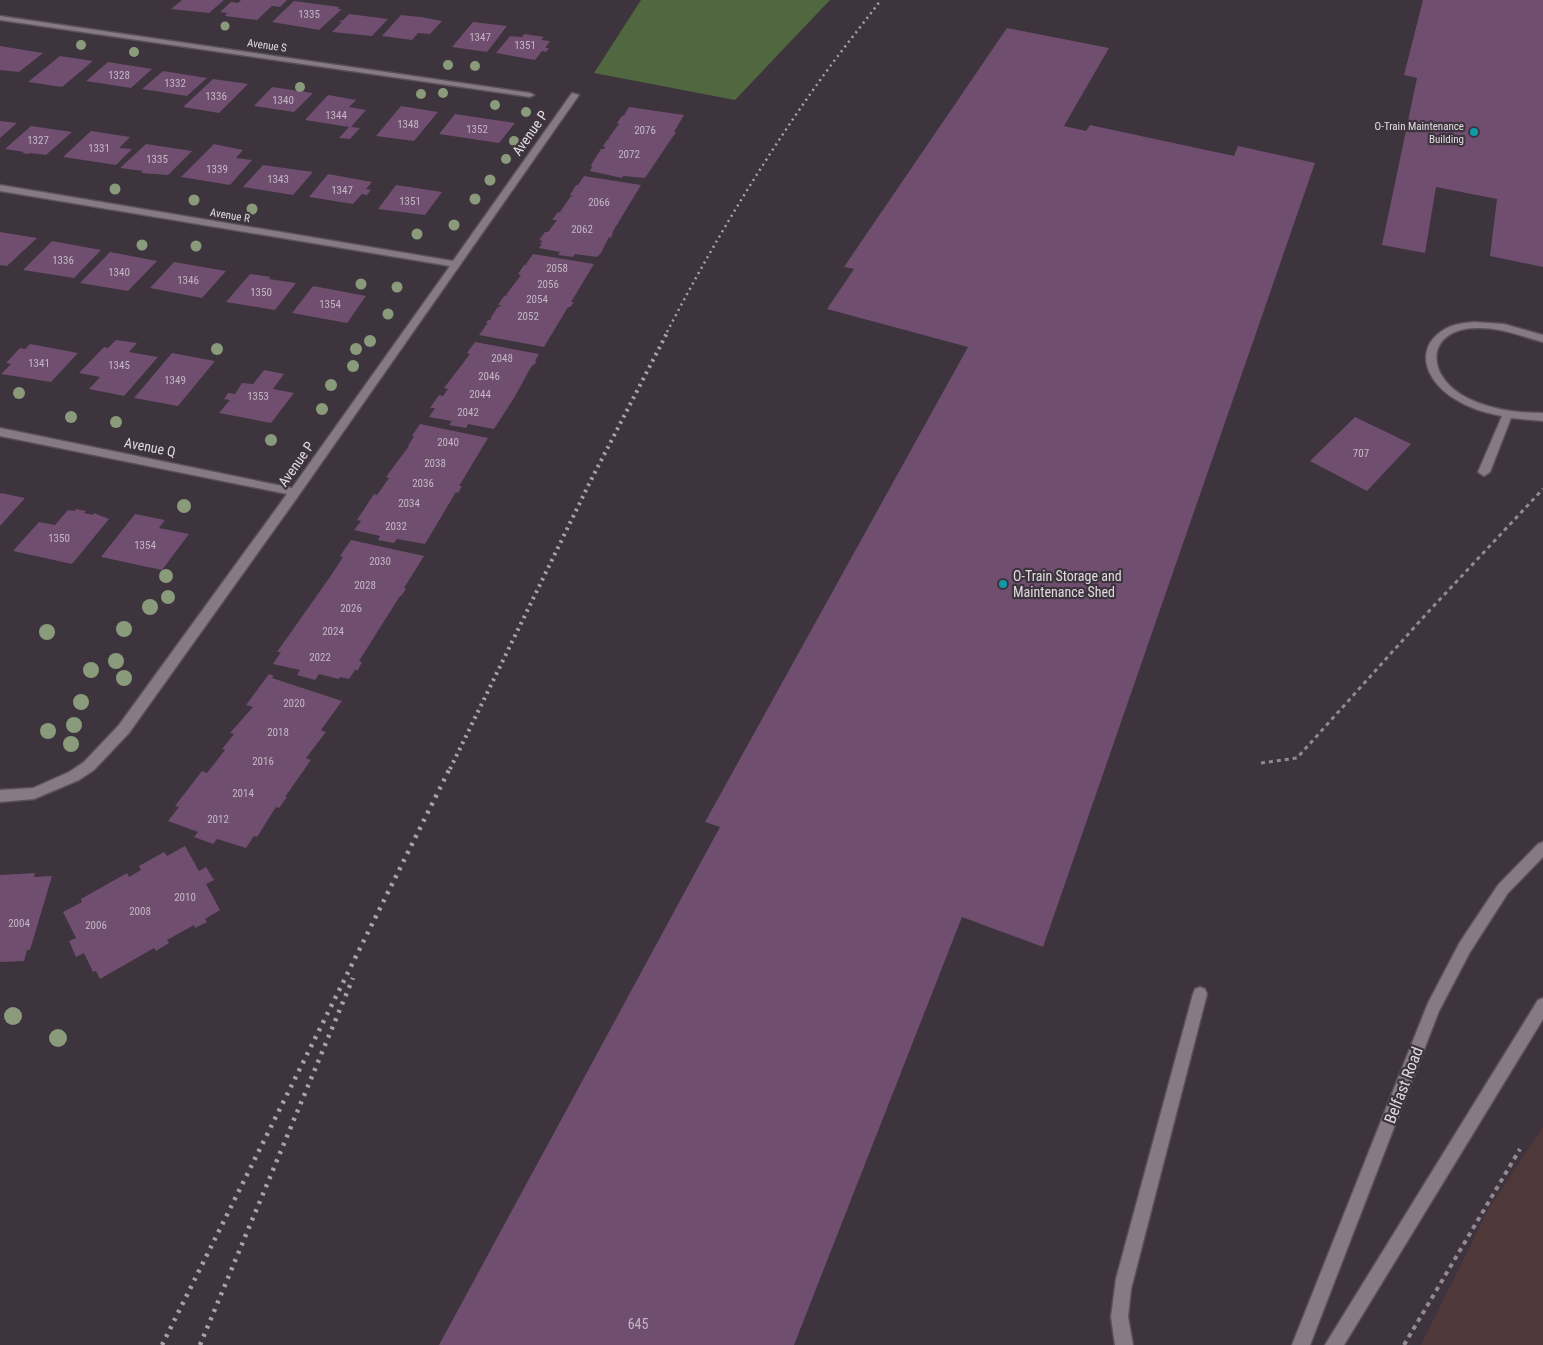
<svg xmlns="http://www.w3.org/2000/svg" width="1543" height="1345" viewBox="0 0 1543 1345" font-family="'Roboto Condensed',sans-serif">
<style>
.commercial{fill:#4e3938}
.forest{fill:#506740}
.building{fill:#6f4e6f}
.lines{fill:none;stroke-linecap:round;stroke-linejoin:round}
.service-casing{stroke:#595059;stroke-width:3}
.minor-casing{stroke:#595059;stroke-width:3}
.tertiary-casing{stroke:#595059;stroke-width:3}
.path-far1{stroke:#928a92;stroke-width:3;stroke-dasharray:4 4;stroke-linecap:butt}
.path{stroke:#928a92;stroke-width:4;stroke-dasharray:4.5 4.5;stroke-linecap:butt}
.service{fill:#857a85;fill-rule:evenodd}
.minor{fill:#857a85;fill-rule:evenodd}
.tertiary{fill:#857a85;fill-rule:evenodd}
.rail-far2{stroke:#a9a2a9;stroke-width:2.5;stroke-dasharray:2 4;stroke-linecap:butt}
.rail-far1{stroke:#a9a2a9;stroke-width:4;stroke-dasharray:2.5 4.5;stroke-linecap:butt}
.rail{stroke:#a9a2a9;stroke-width:4.5;stroke-dasharray:3 6;stroke-linecap:butt}
.tree{fill:#899b7b}
.culture-dot{fill:#0f9aa8;stroke:#3d343d;stroke-width:2}
.labels{text-anchor:middle;stroke-width:4.5;stroke-linejoin:round;paint-order:stroke}
.number-label{font-size:11px;fill:#c4b7c4}
.far-street-label{font-size:11px;fill:#e0dae0;stroke:#3d343d}
.far-poi-label{font-size:11px;fill:#e0dae0;stroke:#3d343d;text-anchor:end}
.street-label{font-size:14px;fill:#e0dae0;stroke:#3d343d}
.poi-label{font-size:14px;fill:#e0dae0;stroke:#3d343d;text-anchor:start}
.near-number-label{font-size:14px;fill:#c4b7c4}
.near-street-label{font-size:16px;fill:#e0dae0;stroke:#3d343d}
</style>
<rect width="100%" height="100%" fill="#3d343d"/>
<path class="commercial" d="M 1543,1127 L 1543,1345 L 1421,1345 L 1489,1208 Z"/>
<path class="forest" d="M 641,0 L 830,0 L 735,100 L 594,73 Z"/>
<path class="building" d="M 182,0 L 224,0 L 209,13 L 171,9 Z
M 241,0 L 287,0 L 280,7 L 272,6 L 257,20 L 225,16 L 227,13 L 220,12 L 231,2 L 238,3 Z
M 1423,0 L 1543,0 L 1543,267 L 1490,256 L 1497,199 L 1436,187 L 1425,253 L 1382,245 L 1417,78 L 1404,75 Z
M 294,1 L 339,7 L 338,9 L 342,9 L 319,30 L 272,22 Z
M 349,14 L 388,19 L 372,36 L 332,32 L 342,22 L 338,22 L 343,20 Z
M 401,15 L 421,17 L 442,21 L 430,34 L 418,33 L 412,40 L 382,36 Z
M 473,22 L 507,26 L 487,52 L 452,47 Z
M 1007,28 L 1109,48 L 1064,126 L 1086,131 L 1090,125 L 1234,156 L 1238,146 L 1315,163 L 1043,947 L 962,917 L 794,1345 L 439,1345 L 720,827 L 705,822 L 968,347 L 827,309 L 854,269 L 844,267 Z
M 524,34 L 544,37 L 541,40 L 550,41 L 545,48 L 549,48 L 546,52 L 542,51 L 535,60 L 496,53 L 510,36 L 522,37 Z
M 0,46 L 43,53 L 19,72 L 0,70 Z
M 60,56 L 93,61 L 62,87 L 28,82 Z
M 108,62 L 152,69 L 131,88 L 86,81 Z
M 163,71 L 207,78 L 187,96 L 142,89 Z
M 213,79 L 248,84 L 219,113 L 183,107 Z
M 272,87 L 313,93 L 294,112 L 254,106 Z
M 328,95 L 356,100 L 349,107 L 366,110 L 351,127 L 360,128 L 350,139 L 339,138 L 349,127 L 305,120 Z
M 401,106 L 438,112 L 414,141 L 376,136 Z
M 629,107 L 684,115 L 674,132 L 676,132 L 645,178 L 623,176 L 622,178 L 590,171 L 592,167 L 591,165 L 601,149 L 604,149 L 605,147 L 603,146 L 607,140 L 610,140 L 608,139 L 618,125 L 620,125 L 617,123 L 622,116 L 626,115 L 624,115 Z
M 455,114 L 515,123 L 499,143 L 439,134 Z
M 0,121 L 17,123 L 0,138 Z
M 31,126 L 72,132 L 46,155 L 30,153 L 28,154 L 22,153 L 24,152 L 5,149 Z
M 91,131 L 130,137 L 119,148 L 132,149 L 116,165 L 63,157 Z
M 146,144 L 192,151 L 168,175 L 141,173 L 143,171 L 120,168 Z
M 214,144 L 243,150 L 236,158 L 252,160 L 230,185 L 181,177 Z
M 263,165 L 313,172 L 293,195 L 243,187 Z
M 328,174 L 372,182 L 366,189 L 371,190 L 367,195 L 362,194 L 353,204 L 309,197 Z
M 584,176 L 641,185 L 612,233 L 613,233 L 611,238 L 609,237 L 601,253 L 597,257 L 575,254 L 573,257 L 558,255 L 560,252 L 539,248 L 542,244 L 540,244 L 541,242 L 543,241 L 539,240 L 545,232 L 548,232 L 557,220 L 552,220 L 558,212 L 566,213 L 560,212 L 571,196 L 574,196 L 570,195 L 576,185 L 580,185 L 578,185 Z
M 396,185 L 442,192 L 425,215 L 378,209 Z
M 0,232 L 37,238 L 7,266 L 0,265 Z
M 52,241 L 101,250 L 74,278 L 23,270 Z
M 110,252 L 157,261 L 128,291 L 80,283 Z
M 533,254 L 594,264 L 571,302 L 574,302 L 570,307 L 568,307 L 544,347 L 479,335 L 487,324 L 490,324 L 486,323 L 488,320 L 492,320 L 490,319 L 497,308 L 502,305 L 498,305 L 504,296 L 508,295 L 506,295 L 521,275 L 518,274 L 524,265 L 528,264 L 526,264 Z
M 174,262 L 226,271 L 202,298 L 150,288 Z
M 250,274 L 271,277 L 269,279 L 296,283 L 275,310 L 226,302 Z
M 313,286 L 366,296 L 347,323 L 292,313 Z
M 116,340 L 137,343 L 129,352 L 158,357 L 124,396 L 89,389 L 100,377 L 79,373 L 104,347 L 108,348 Z
M 475,342 L 539,354 L 535,361 L 537,362 L 531,367 L 514,398 L 494,429 L 468,424 L 466,428 L 449,425 L 452,421 L 429,417 L 435,408 L 430,408 L 439,395 L 443,396 L 448,389 L 444,388 L 470,354 L 467,353 Z
M 30,344 L 78,353 L 51,382 L 1,374 L 11,364 L 6,363 L 20,348 L 25,349 Z
M 172,353 L 215,361 L 178,406 L 134,398 Z
M 264,370 L 284,374 L 273,389 L 294,393 L 271,423 L 219,413 L 230,400 L 224,399 L 228,393 L 235,394 L 242,383 L 253,384 Z
M 1355,417 L 1411,444 L 1367,491 L 1310,461 Z
M 420,424 L 488,438 L 459,486 L 462,486 L 458,493 L 456,492 L 425,544 L 397,539 L 394,543 L 378,540 L 380,536 L 354,530 L 361,521 L 357,520 L 374,494 L 377,495 L 389,478 L 386,477 L 409,446 L 408,446 L 414,436 L 412,436 Z
M 1,493 L 25,498 L 0,526 L 0,494 Z
M 76,509 L 86,511 L 84,513 L 93,515 L 94,513 L 109,519 L 72,564 L 13,551 L 39,522 L 55,525 L 68,510 L 75,511 Z
M 135,514 L 165,520 L 159,528 L 189,534 L 162,570 L 101,557 Z
M 351,540 L 424,556 L 404,588 L 406,589 L 401,596 L 400,596 L 364,653 L 359,661 L 362,662 L 358,670 L 355,670 L 349,679 L 340,677 L 339,679 L 319,674 L 315,680 L 297,675 L 300,670 L 273,664 L 281,652 L 277,652 L 332,574 L 343,557 L 340,556 Z
M 269,674 L 274,676 L 272,678 L 342,701 L 321,730 L 326,732 L 306,758 L 311,760 L 285,797 L 287,797 L 279,808 L 276,807 L 257,837 L 254,836 L 246,848 L 217,839 L 213,844 L 194,837 L 198,832 L 168,821 L 179,807 L 175,806 L 202,771 L 207,773 L 225,750 L 222,749 L 234,734 L 230,733 L 253,707 L 246,705 Z
M 185,846 L 199,871 L 206,867 L 214,880 L 206,884 L 220,910 L 205,919 L 207,922 L 195,928 L 194,925 L 167,940 L 169,943 L 156,951 L 154,948 L 100,979 L 96,971 L 93,972 L 84,953 L 76,957 L 69,941 L 76,938 L 63,912 L 82,902 L 81,899 L 127,873 L 129,877 L 141,870 L 139,866 L 164,852 L 167,856 Z
M 35,873 L 34,877 L 52,876 L 30,950 L 27,950 L 24,961 L 0,962 L 0,875 Z"/>
<g class="lines">
<g class="service-casing">
<path id="service" d="M 1474,322 L 1504,324 L 1543,335 L 1543,342 C 1520,336 1500,327 1476,328 C 1428,329 1424,372 1462,395 C 1486,409 1515,413 1543,413 L 1543,421 L 1511,418 L 1490,472 L 1484,476 L 1478,472 L 1502,416 C 1485,413 1469,408 1455,399 C 1428,383 1411,349 1445,329 C 1454,324 1464,323 1474,322 Z
M 1200,987 L 1205,989 L 1207,994 L 1131,1289 L 1128,1317 L 1133,1345 L 1115,1345 L 1111,1317 L 1116,1279 L 1193,994 L 1195,989 Z"/>
</g>
<g class="minor-casing">
<path id="minor" d="M 0,16 L 530,93 L 534,95 L 530,97 L 0,20 Z
M 572,93 L 579,95 L 299,495 L 129,733 L 94,770 L 79,780 L 34,799 L 0,802 L 0,790 L 33,788 L 69,772 L 84,762 L 119,725 L 287,494 L 0,436 L 0,428 L 292,488 L 450,266 L 0,191 L 0,185 L 453,261 Z"/>
</g>
<g class="tertiary-casing">
<path id="tertiary" d="M 1543,842 L 1543,857 L 1508,893 L 1470,952 L 1439,1011 L 1310,1345 L 1292,1345 L 1428,1003 L 1460,942 L 1498,885 L 1538,844 Z
M 1543,998 L 1543,1019 L 1344,1345 L 1325,1345 L 1538,1000 Z"/>
</g>
<path class="path-far1" d="M 1261,763 L 1297,758 L 1429,611 L 1543,489"/>
<path class="path" d="M 1404,1345 L 1520,1149"/>
<use href="#service" class="service"/>
<use href="#minor" class="minor"/>
<use href="#tertiary" class="tertiary"/>
<path class="rail-far2" d="M 667,332 C 713,243 765,157 823,76 C 842,50 862,25 881,0"/>
<path class="rail-far1" d="M 450,769 L 590,482 L 668,331"/>
<path class="rail" d="M 162,1345 L 450,768
M 200,1345 L 353,978"/>
</g>
<g class="tree">
<circle cx="225" cy="26" r="4.5"/>
<circle cx="81" cy="45" r="5"/>
<circle cx="134" cy="52" r="5"/>
<circle cx="448" cy="65" r="5"/>
<circle cx="475" cy="66" r="5"/>
<circle cx="300" cy="87" r="5"/>
<circle cx="443" cy="93" r="5"/>
<circle cx="421" cy="94" r="5"/>
<circle cx="495" cy="105" r="5"/>
<circle cx="526" cy="112" r="5"/>
<circle cx="514" cy="141" r="5"/>
<circle cx="506" cy="159" r="5"/>
<circle cx="490" cy="180" r="5.5"/>
<circle cx="115" cy="189" r="5.5"/>
<circle cx="475" cy="199" r="5.5"/>
<circle cx="194" cy="200" r="5.5"/>
<circle cx="252" cy="209" r="5.5"/>
<circle cx="454" cy="225" r="5.5"/>
<circle cx="417" cy="234" r="5.5"/>
<circle cx="142" cy="245" r="5.5"/>
<circle cx="196" cy="246" r="5.5"/>
<circle cx="361" cy="284" r="5.5"/>
<circle cx="397" cy="287" r="5.5"/>
<circle cx="388" cy="314" r="5.5"/>
<circle cx="370" cy="341" r="6"/>
<circle cx="217" cy="349" r="6"/>
<circle cx="356" cy="349" r="6"/>
<circle cx="353" cy="366" r="6"/>
<circle cx="331" cy="385" r="6"/>
<circle cx="19" cy="393" r="6"/>
<circle cx="322" cy="409" r="6"/>
<circle cx="71" cy="417" r="6"/>
<circle cx="116" cy="422" r="6"/>
<circle cx="271" cy="440" r="6"/>
<circle cx="184" cy="506" r="7"/>
<circle cx="166" cy="576" r="7"/>
<circle cx="168" cy="597" r="7"/>
<circle cx="150" cy="607" r="8"/>
<circle cx="124" cy="629" r="8"/>
<circle cx="47" cy="632" r="8"/>
<circle cx="116" cy="661" r="8"/>
<circle cx="91" cy="670" r="8"/>
<circle cx="124" cy="678" r="8"/>
<circle cx="81" cy="702" r="8"/>
<circle cx="74" cy="725" r="8"/>
<circle cx="48" cy="731" r="8"/>
<circle cx="71" cy="744" r="8"/>
<circle cx="13" cy="1016" r="9"/>
<circle cx="58" cy="1038" r="9"/>
</g>
<g class="culture-dot">
<circle cx="1474" cy="132" r="5"/>
<circle cx="1003" cy="584" r="5"/>
</g>
<g class="labels">
<g class="number-label">
<text x="309" y="18">1335</text>
<text x="480" y="41">1347</text>
<text x="525" y="49">1351</text>
<text x="119" y="79">1328</text>
<text x="175" y="87">1332</text>
<text x="216" y="100">1336</text>
<text x="283" y="104">1340</text>
<text x="336" y="119">1344</text>
<text x="408" y="128">1348</text>
<text x="477" y="133">1352</text>
<text x="645" y="134">2076</text>
<text x="38" y="144">1327</text>
<text x="99" y="152">1331</text>
<text x="629" y="158">2072</text>
<text x="157" y="163">1335</text>
<text x="217" y="173">1339</text>
<text x="278" y="183">1343</text>
<text x="342" y="194">1347</text>
<text x="410" y="205">1351</text>
<text x="599" y="206">2066</text>
<text x="582" y="233">2062</text>
<text x="63" y="264">1336</text>
<text x="557" y="272">2058</text>
<text x="119" y="276">1340</text>
<text x="188" y="284">1346</text>
<text x="548" y="288">2056</text>
<text x="261" y="296">1350</text>
<text x="537" y="303">2054</text>
<text x="330" y="308">1354</text>
<text x="528" y="320">2052</text>
<text x="502" y="362">2048</text>
<text x="39" y="367">1341</text>
<text x="119" y="369">1345</text>
<text x="489" y="380">2046</text>
<text x="175" y="384">1349</text>
<text x="480" y="398">2044</text>
<text x="258" y="400">1353</text>
<text x="468" y="416">2042</text>
<text x="448" y="446">2040</text>
<text x="1361" y="457">707</text>
<text x="435" y="467">2038</text>
<text x="423" y="487">2036</text>
<text x="409" y="507">2034</text>
<text x="396" y="530">2032</text>
<text x="59" y="542">1350</text>
<text x="145" y="549">1354</text>
<text x="380" y="565">2030</text>
<text x="365" y="589">2028</text>
<text x="351" y="612">2026</text>
<text x="333" y="635">2024</text>
<text x="320" y="661">2022</text>
<text x="294" y="707">2020</text>
<text x="278" y="736">2018</text>
<text x="263" y="765">2016</text>
<text x="243" y="797">2014</text>
<text x="218" y="823">2012</text>
<text x="185" y="901">2010</text>
<text x="140" y="915">2008</text>
<text x="19" y="927">2004</text>
<text x="96" y="929">2006</text>
</g>
<g class="far-street-label">
<text transform="translate(267 45) rotate(8)" y="4">Avenue S</text>
<text transform="translate(230 215) rotate(9)" y="4">Avenue R</text>
</g>
<g class="far-poi-label">
<text x="1464" y="130">O-Train Maintenance<tspan x="1464" dy="13">Building</tspan></text>
</g>
<g class="street-label">
<text transform="translate(530 133) rotate(-55)" y="5">Avenue P</text>
<text transform="translate(150 447) rotate(11)" y="5">Avenue Q</text>
<text transform="translate(296 464) rotate(-55)" y="5">Avenue P</text>
</g>
<g class="poi-label">
<text x="1013" y="581">O-Train Storage and<tspan x="1013" dy="16">Maintenance Shed</tspan></text>
</g>
<g class="near-number-label">
<text x="638" y="1329">645</text>
</g>
<g class="near-street-label">
<text transform="translate(1403 1085) rotate(-69)" y="6">Belfast Road</text>
</g>
</g>
</svg>
